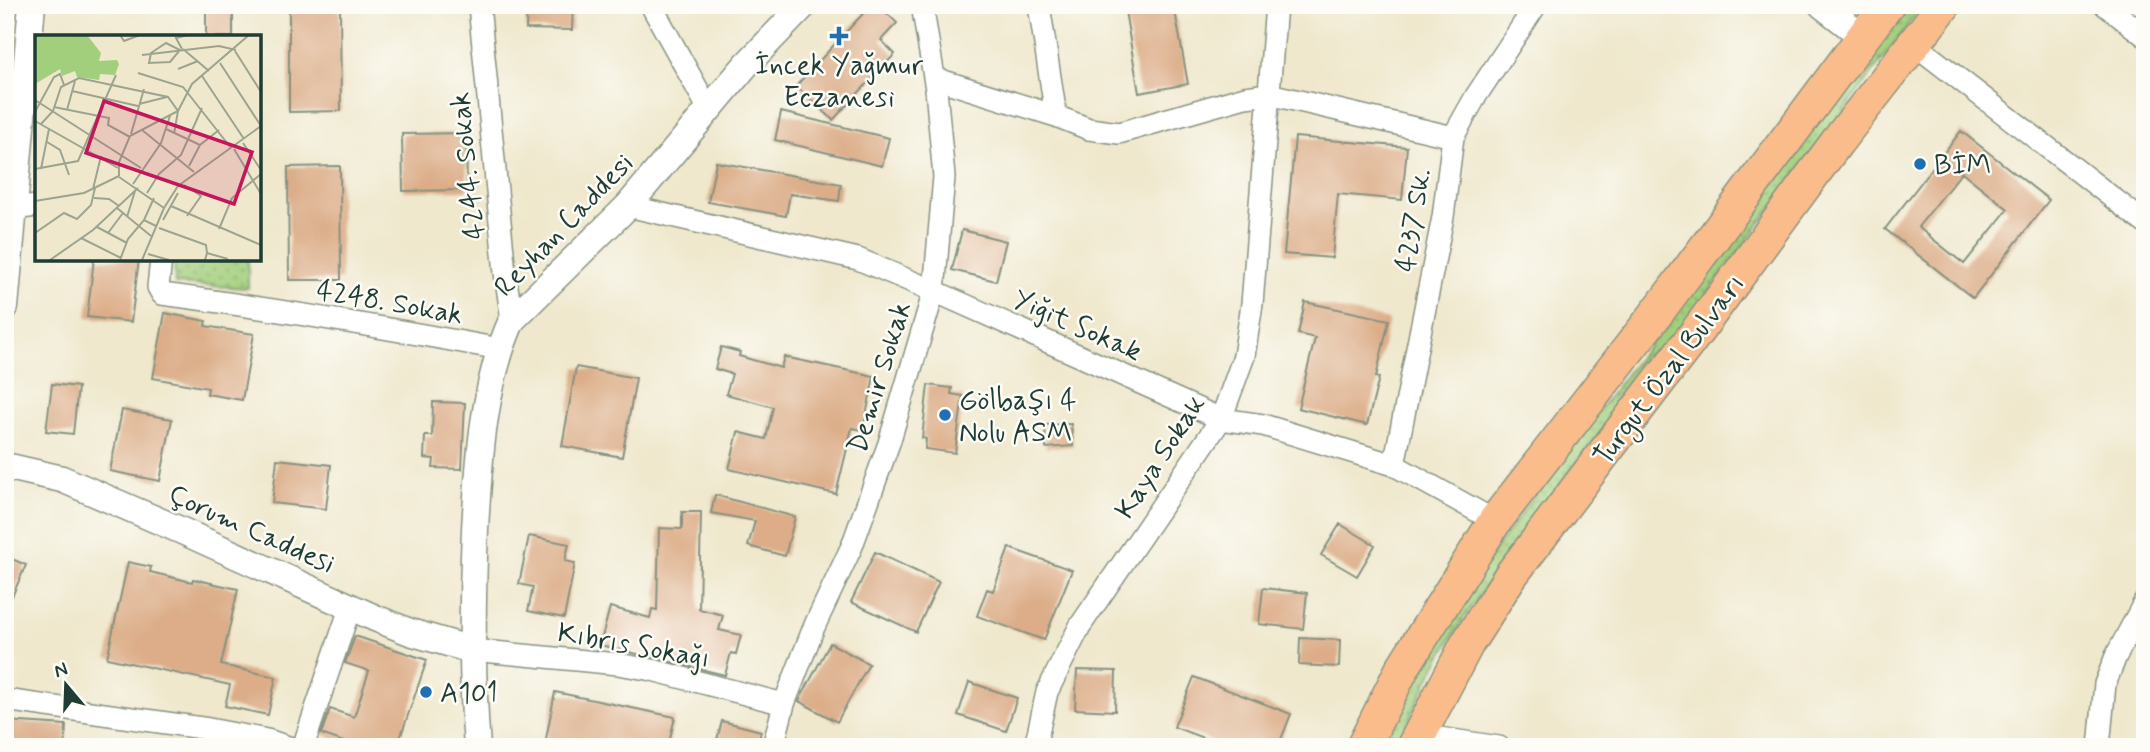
<svg xmlns="http://www.w3.org/2000/svg" width="2150" height="752" viewBox="0 0 2150 752" font-family="Mynerve,sans-serif">
<style>
.grass{fill:url(#grass-dots);stroke:#608658;stroke-width:2}
.building{fill:#dcad88;fill-rule:evenodd}
.lines{fill:none;stroke-linecap:round;stroke-linejoin:round}
.minor-casing{stroke:#879280;stroke-width:24}
.tertiary-casing{stroke:#879280;stroke-width:29}
.primary-casing{stroke:#879280;stroke-width:36}
.minor{stroke:#fff;stroke-width:21}
.tertiary{stroke:#fff;stroke-width:26}
.primary{stroke:#fabc8b;stroke-width:33}
.poi-dot{fill:#1f6fb2;stroke:#fdfcf7;stroke-width:2.5}
.labels{text-anchor:middle;stroke-width:5;stroke-linejoin:round;paint-order:stroke}
.poi-label{font-size:28px;fill:#1f3d34;stroke:#fdfcf7;text-anchor:start}
.street-label{font-size:28px;fill:#1f3d34;stroke:#fdfcf7}
.inset-road{fill:none;stroke:#9ca490;stroke-width:2}
.view{fill:#c2185b;fill-opacity:0.15;stroke:#c2185b;stroke-width:3.5}
.inset-edge{fill:none;stroke:#1f3d34;stroke-width:3.5}
</style>
<defs>
<pattern id="grass-dots" width="8" height="8" patternUnits="userSpaceOnUse" patternTransform="scale(1.75)"><rect width="8" height="8" fill="#a2cf7c"/><path d="M2 2h.1M6 6h.1" fill="none" stroke="#83a966" stroke-width="1.8" stroke-linecap="round"/></pattern>
</defs>
<rect width="100%" height="100%" fill="#fdfcf7"/>
<filter id="ink" filterUnits="userSpaceOnUse"><feTurbulence type="fractalNoise" baseFrequency=".0143" numOctaves="2"/><feDisplacementMap in="SourceGraphic" scale="14" xChannelSelector="R" yChannelSelector="G"/><feConvolveMatrix kernelMatrix="1 2 1 2 8 2 1 2 1" color-interpolation-filters="sRGB"/></filter>
<filter id="wash" filterUnits="userSpaceOnUse"><feTurbulence type="fractalNoise" baseFrequency=".00686" numOctaves="4" result="noise"/><feDisplacementMap in="SourceGraphic" scale="28" xChannelSelector="R" yChannelSelector="G"/><feGaussianBlur stdDeviation="1.57" result="paint"/><feColorMatrix in="noise" values="0 0 0 0 0 0 0 0 0 0 0 0 0 0 0 0 0 1.4 0 .05"/><feComposite in="paint" operator="in"/></filter>
<g filter="url(#wash)">
<rect width="100%" height="100%" fill="#efe8cd"/>
<path class="grass" d="M 1906,5 L 1923,5 L 1693,313 L 1515,542 L 1457,629 L 1431,674 L 1396,747 L 1382,747 C 1445,603 1546,479 1641,355 C 1730,239 1818,122 1906,5 Z
M 174,259 L 248,259 L 248,288 L 175,284 Z"/>
<g id="blocks">
<path class="building" d="M 206,5 L 233,5 L 233,37 L 206,37 Z
M 289,5 L 340,5 L 341,111 L 289,112 Z
M 527,5 L 573,5 L 572,30 L 526,29 Z
M 871,5 L 878,5 L 897,23 L 881,40 L 895,54 L 833,120 L 796,86 Z
M 1124,5 L 1174,5 L 1188,84 L 1139,93 Z
M 781,112 L 889,138 L 882,166 L 775,140 Z
M 1961,131 L 2049,200 L 1973,298 L 1885,229 ZM 1962,172 L 2008,209 L 1964,264 L 1918,227 Z
M 466,133 L 467,190 L 403,191 L 402,134 Z
M 1295,137 L 1407,147 L 1402,200 L 1338,194 L 1332,258 L 1284,254 Z
M 716,162 L 841,184 L 839,201 L 790,194 L 786,216 L 708,202 Z
M 340,166 L 341,280 L 289,280 L 288,167 Z
M 962,230 L 1006,241 L 996,281 L 952,270 Z
M 94,259 L 139,259 L 131,322 L 87,317 Z
M 1305,302 L 1389,320 L 1376,377 L 1379,378 L 1367,425 L 1298,408 L 1315,338 L 1298,334 Z
M 165,313 L 206,321 L 205,326 L 254,334 L 242,400 L 207,394 L 208,388 L 153,378 Z
M 721,347 L 740,352 L 739,356 L 781,368 L 784,357 L 874,376 L 863,430 L 852,428 L 836,494 L 729,469 L 738,432 L 766,439 L 773,407 L 726,394 L 732,374 L 715,369 Z
M 576,367 L 636,378 L 622,457 L 562,446 Z
M 52,384 L 78,387 L 73,434 L 46,431 Z
M 928,385 L 952,388 L 951,394 L 963,396 L 955,453 L 925,449 L 926,439 L 922,438 Z
M 433,402 L 465,403 L 462,469 L 433,468 L 434,459 L 424,458 L 425,436 L 432,436 Z
M 122,410 L 172,419 L 160,481 L 110,471 Z
M 1071,424 L 1073,446 L 1046,448 L 1045,425 Z
M 277,459 L 331,465 L 326,509 L 272,503 Z
M 715,495 L 795,517 L 785,556 L 748,546 L 755,521 L 711,513 Z
M 682,512 L 701,512 L 699,609 L 723,615 L 719,630 L 741,635 L 736,654 L 731,653 L 725,675 L 600,645 L 610,607 L 650,618 L 652,609 L 657,610 L 659,528 L 682,529 Z
M 1340,524 L 1375,545 L 1357,576 L 1321,555 Z
M 529,536 L 569,544 L 565,561 L 575,563 L 564,618 L 528,611 L 533,587 L 519,584 Z
M 1009,548 L 1072,570 L 1044,640 L 977,616 L 987,589 L 993,591 Z
M 875,552 L 939,582 L 916,632 L 851,602 Z
M 5,556 L 26,565 L 5,612 Z
M 128,562 L 151,567 L 150,572 L 192,582 L 193,579 L 238,589 L 221,665 L 276,677 L 268,715 L 225,706 L 230,685 L 107,658 Z
M 1263,588 L 1307,593 L 1303,629 L 1259,624 Z
M 355,636 L 427,660 L 397,747 L 358,747 L 321,734 L 330,709 L 354,717 L 369,671 L 345,663 Z
M 1300,638 L 1340,640 L 1339,667 L 1299,665 Z
M 830,643 L 869,664 L 837,722 L 799,701 Z
M 1077,670 L 1116,671 L 1115,711 L 1075,709 Z
M 1194,677 L 1291,714 L 1278,747 L 1227,747 L 1174,727 Z
M 969,682 L 1017,698 L 1006,731 L 958,715 Z
M 555,692 L 675,717 L 668,747 L 558,747 L 545,744 Z
M 5,721 L 66,725 L 65,747 L 5,747 Z
M 722,721 L 761,731 L 757,747 L 715,747 Z"/>
</g>
</g>
<g filter="url(#ink)">
<use href="#blocks" fill-opacity="0" stroke="#879280" stroke-width="2"/>
<g class="lines">
<g class="minor-casing">
<path id="minor" d="M 479,5 L 505,273 L 512,320
M 651,5 L 708,108
M 1039,5 L 1056,116
M 2105,5 L 2145,36
M 1914,44 L 2145,223
M 934,78 L 1056,116 L 1089,129 L 1119,133 L 1245,97 L 1269,94 L 1453,137
M 628,206 L 858,259 L 934,291 L 1221,419 L 1263,425 L 1394,465 L 1495,521
M 5,210 L 37,206
M 161,259 L 158,287 L 162,294 C 276,309 388,328 500,349
M 1394,465 L 1443,217 L 1453,137 L 1476,96 L 1536,5
M 472,650 L 618,664 L 652,670 L 784,704
M 5,700 L 209,729 L 267,740 L 288,747
M 1419,735 L 1499,747
M 303,747 L 350,608
M 773,747 L 784,704 L 814,627 L 852,546 L 889,443 L 934,291 L 944,177 L 936,89 L 922,5
M 1035,747 L 1047,692 L 1080,626 L 1221,419 L 1244,356 L 1252,304 L 1276,5
M 2099,747 L 2105,684 L 2116,656 L 2145,601"/>
</g>
<g class="tertiary-casing">
<path id="tertiary" d="M 1822,5 L 1863,37
M 5,307 L 32,5
M 5,466 L 62,479 L 180,530 L 375,618 L 410,632 L 472,650
M 477,747 C 471,674 472,602 475,529 C 479,460 483,384 512,320 L 628,206 L 746,65 L 804,5"/>
</g>
<g class="primary-casing">
<path id="primary" d="M 1363,747 L 1403,667 L 1495,521 L 1656,314 L 1887,5
M 1413,747 L 1467,644 L 1511,575 L 1695,334 L 1837,142 L 1944,5"/>
</g>
<use href="#minor" class="minor"/>
<use href="#tertiary" class="tertiary"/>
<use href="#primary" class="primary"/>
</g>
</g>
<g class="poi-dot">
<path d="M835.5 25.5h7v7h7v7h-7v7h-7v-7h-7v-7h7z"/>
<circle cx="1920" cy="164" r="7"/>
<circle cx="945" cy="415" r="7"/>
<circle cx="426" cy="692" r="7"/>
</g>
<g class="labels">
<g class="poi-label">
<text x="839" y="74" text-anchor="middle">İncek Yağmur<tspan x="839" dy="32">Eczanesi</tspan></text>
<text x="1934" y="174">BİM</text>
<text x="959" y="409">Gölbaşı 4<tspan x="959" dy="32">Nolu ASM</tspan></text>
<text x="440" y="702">A101</text>
</g>
<g class="street-label">
<text transform="translate(466 166) rotate(-96)" y="10">4244. Sokak</text>
<text transform="translate(1412 220) rotate(-81)" y="10">4237 Sk.</text>
<text transform="translate(563 224) rotate(-46)" y="10">Reyhan Caddesi</text>
<text transform="translate(390 301) rotate(10)" y="10">4248. Sokak</text>
<text transform="translate(1078 324) rotate(24)" y="10">Yiğit Sokak</text>
<text transform="translate(1668 369) rotate(-53)" y="10">Turgut Özal Bulvarı</text>
<text transform="translate(878 377) rotate(-73)" y="10">Demir Sokak</text>
<text transform="translate(1159 456) rotate(-57)" y="10">Kaya Sokak</text>
<text transform="translate(252 528) rotate(24)" y="10">Çorum Caddesi</text>
<text transform="translate(634 644) rotate(10)" y="10">Kıbrıs Sokağı</text>
</g>
</g>
<g transform="translate(35 35)">
<rect width="226" height="226" fill="#efe8cd"/>
<path d="M 0,0 L 52,0 L 66,18 L 64,26 L 82,25 L 84,29 L 80,40 L 65,39 L 64,45 L 42,42 L 40,36 L 27,41 L 25,34 L 0,49 Z" fill="#a2cf7c"/>
<path class="inset-road" d="M 85,0 L 89,6 L 105,0M 131,8 L 145,15 L 135,27 L 114,28 L 116,18 ZM 147,14 L 141,3 L 153,0M 148,14 L 174,36M 200,16 L 226,57M 107,20 L 184,11 L 201,15M 185,28 L 226,91M 143,34 L 163,26M 103,38 L 148,52 L 196,113M 167,41 L 209,104M 37,56 L 103,71M 0,65 L 106,133M 104,69 L 132,62M 19,72 L 74,83 L 73,90 L 95,102M 32,75 L 40,46M 0,77 L 19,42 L 25,39 L 29,50M 0,86 L 83,133M 6,89 L 18,76 L 26,52 L 44,43 L 133,62 L 143,76 L 139,99M 131,94 L 165,110M 107,95 L 159,137M 96,99 L 109,54M 12,107 L 25,115 L 34,140M 208,108 L 226,135M 199,114 L 226,159M 154,131 L 165,110 L 184,95M 0,134 L 43,126 L 81,40M 6,134 L 14,94M 84,141 L 84,127 L 95,101 L 143,76 L 157,49 L 214,0M 84,142 L 129,173M 98,149 L 126,108 L 135,81M 149,150 L 166,161 L 152,181M 58,154 L 66,121M 112,158 L 124,139 L 146,120 L 167,73M 59,163 L 74,164 L 84,171M 0,166 L 49,158 L 84,141M 136,171 L 226,210M 82,173 L 116,201M 92,182 L 100,156M 109,185 L 119,163M 128,185 L 143,158M 62,192 L 92,208M 124,193 L 171,210 L 172,218M 184,194 L 197,163 L 226,139M 0,198 L 29,178 L 42,184 L 56,170 L 60,153M 73,198 L 88,178M 46,203 L 86,223M 113,219 L 134,225M 15,225 L 58,195 L 103,153M 85,225 L 93,204 L 109,185 L 121,191M 107,225 L 129,173 L 143,151 L 226,91M 170,225 L 172,218 L 193,224"/>
<path class="view" d="M 69,66 L 217,117 L 199,169 L 51,118 Z"/>
<rect width="226" height="226" class="inset-edge"/>
</g>
<rect width="2150" height="752" fill="none" stroke="#fdfcf7" stroke-width="28"/>
<g transform="translate(66 685) rotate(341)" stroke="#fdfcf7" stroke-width="5" paint-order="stroke">
<path d="M0-5L12 26L0 18L-12 26Z" fill="#1f3d34"/>
<text y="-10" font-size="19" font-weight="bold" text-anchor="middle" fill="#1f3d34">N</text>
</g>
</svg>
